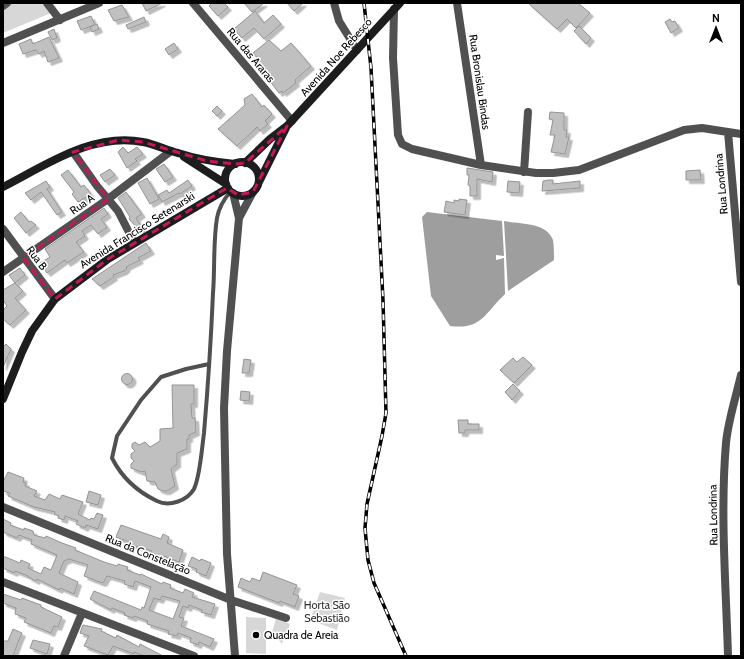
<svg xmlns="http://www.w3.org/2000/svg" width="744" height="659" viewBox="0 0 744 659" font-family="Cabin,sans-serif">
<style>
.green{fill:#d7d7d7}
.water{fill:#9e9e9e}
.building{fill:#c0c0c0;stroke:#949494;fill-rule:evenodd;filter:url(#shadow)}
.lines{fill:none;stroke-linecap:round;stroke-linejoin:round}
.lane{stroke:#505050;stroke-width:4}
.street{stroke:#505050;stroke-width:8}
.secondary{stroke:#1d1d1d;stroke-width:8}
.rail-casing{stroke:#000;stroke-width:3.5}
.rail{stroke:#fff;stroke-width:2;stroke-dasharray:6;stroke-linecap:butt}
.marked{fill:none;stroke:#c2185b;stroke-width:3;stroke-dasharray:8 5;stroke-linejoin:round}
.poi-dot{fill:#000;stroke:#fff;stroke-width:1.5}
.labels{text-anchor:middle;stroke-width:3;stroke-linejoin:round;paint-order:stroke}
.street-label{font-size:11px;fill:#000;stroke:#fff}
.park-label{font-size:11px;fill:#2e2e2e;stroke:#fff}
.poi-label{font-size:11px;fill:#000;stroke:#fff;text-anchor:start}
</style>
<defs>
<filter id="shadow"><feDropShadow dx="3.5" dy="3.5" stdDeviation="0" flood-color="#0004"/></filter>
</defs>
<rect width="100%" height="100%" fill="#fff"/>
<path class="green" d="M 10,3 L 42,3 L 51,13 L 3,33 L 3,9 Z
M 320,592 L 345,598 L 337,630 L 310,620 Z
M 246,617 L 266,618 L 266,654 L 246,653 Z
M 276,618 L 290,624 L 282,644 L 272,633 Z"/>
<path class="water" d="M 427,212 L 502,221 L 504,256 L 496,255 L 496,260 L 504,258 L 505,294 C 485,313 482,330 450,326 L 431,296 L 422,217 Z
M 504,221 C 519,224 547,222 553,240 C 554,246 554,254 554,260 L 508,291 Z"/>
<path class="building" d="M 142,3 L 162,3 L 146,11 Z
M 212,3 L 224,3 L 228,7 L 218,16 L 209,6 Z
M 244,3 L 264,3 L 252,12 Z
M 287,3 L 303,3 L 294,11 Z
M 528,3 L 578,3 L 590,13 L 576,28 L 567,19 L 557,29 Z
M 122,5 L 129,17 L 114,21 L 108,10 Z
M 255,11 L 264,23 L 273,15 L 281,24 L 264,39 L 254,28 L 242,38 L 234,29 Z
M 91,16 L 95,25 L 97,24 L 99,29 L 92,32 L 90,27 L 94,25 L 81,30 L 77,21 Z
M 144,17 L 146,22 L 128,29 L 126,25 Z
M 670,19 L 672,22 L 675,21 L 679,28 L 671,33 L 665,22 Z
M 579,26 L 591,38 L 586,44 L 574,31 Z
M 54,29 L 57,38 L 52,40 L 48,32 Z
M 49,37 L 59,58 L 48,62 L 44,51 L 39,54 L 36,50 L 23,54 L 19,44 L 31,39 L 33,44 Z
M 269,40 L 281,51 L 291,43 L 311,66 L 295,80 L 296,83 L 283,93 L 282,91 L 279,93 L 260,68 L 263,65 L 253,53 Z
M 174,43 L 178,49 L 169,55 L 165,49 Z
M 252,94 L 262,107 L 264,105 L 272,114 L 265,121 L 268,124 L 260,131 L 257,127 L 237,146 L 218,129 L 245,105 L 244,99 Z
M 217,106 L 222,111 L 217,116 L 212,111 Z
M 550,112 L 564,113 L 564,130 L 567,130 L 566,137 L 569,137 L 565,154 L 551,152 L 555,135 L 550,135 L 553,120 L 549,119 Z
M 123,147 L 128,153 L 137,147 L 143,154 L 135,159 L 137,161 L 127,168 L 118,152 Z
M 164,164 L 173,177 L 165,182 L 156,169 Z
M 467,168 L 493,172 L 492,182 L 477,179 L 477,196 L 470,196 L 470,186 L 468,185 L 469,175 L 467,175 Z
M 110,169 L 115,175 L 105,182 L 100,175 Z
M 68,170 L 81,187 L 84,185 L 91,194 L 78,202 L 72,194 L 74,192 L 61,175 Z
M 700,170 L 701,180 L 686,180 L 686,171 Z
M 147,178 L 159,199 L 150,204 L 138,183 Z
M 188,180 L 192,186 L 180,194 L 179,193 L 162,202 L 158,195 L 167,190 L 169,193 Z
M 548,180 L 553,180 L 553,184 L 580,181 L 580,188 L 542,191 L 543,181 Z
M 46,181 L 50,187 L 47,189 L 62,212 L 57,215 L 41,192 L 31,200 L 25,193 Z
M 508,181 L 520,182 L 519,193 L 507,192 Z
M 126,192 L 142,214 L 136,218 L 143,229 L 140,231 L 129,219 L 130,217 L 118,198 Z
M 459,199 L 467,200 L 465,215 L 444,212 L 446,201 L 454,203 L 454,200 L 459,201 Z
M 104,208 L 108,214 L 101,219 L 107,227 L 98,234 L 91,225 L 82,231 L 85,236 L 76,242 L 84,252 L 67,263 L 65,260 L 47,273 L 40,263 L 50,257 L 45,249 Z
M 21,212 L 29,222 L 31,221 L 36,225 L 26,233 L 14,218 Z
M 146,243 L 151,251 L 138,258 L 140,260 L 126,267 L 127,268 L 124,271 L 113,275 L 114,277 L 100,286 L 92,279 Z
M 20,268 L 25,275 L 15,283 L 9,275 Z
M 15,283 L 23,291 L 15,298 L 26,310 L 10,325 L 3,319 L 3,310 L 7,306 L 3,300 L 3,290 Z
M 6,344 L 11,349 L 3,367 L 3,347 Z
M 523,357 L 532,365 L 514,383 L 500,370 L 513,358 L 517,362 Z
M 244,359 L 251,360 L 249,373 L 242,373 Z
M121.5 379a5.5 5.5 0 1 1 11 0a5.5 5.5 0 1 1-11 0Z
M 513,384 L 520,391 L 512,400 L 505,392 Z
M 172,385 L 194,385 L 194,404 L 191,404 L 192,418 L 195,418 L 196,432 L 189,435 L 189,439 L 187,439 L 187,449 L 177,453 L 177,464 L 171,469 L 175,486 L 167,491 L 163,491 L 158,489 L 155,482 L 147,481 L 145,471 L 141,472 L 131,468 L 131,464 L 134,461 L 131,458 L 131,454 L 135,451 L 132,448 L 132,444 L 135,442 L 139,445 L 145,442 L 150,447 L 160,441 L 160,429 L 173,428 Z
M 241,391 L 250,392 L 249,401 L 240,400 Z
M 458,420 L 468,420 L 468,424 L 479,424 L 479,430 L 465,430 L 465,433 L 459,433 Z
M 8,472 L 24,478 L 23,482 L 26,483 L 25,486 L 37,491 L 34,496 L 45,500 L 49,494 L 60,499 L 62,495 L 83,502 L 78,514 L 90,520 L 91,518 L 94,519 L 97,513 L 103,515 L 98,529 L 86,525 L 85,528 L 76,524 L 78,521 L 65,516 L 64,520 L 58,518 L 59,516 L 54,514 L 55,512 L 34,507 L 8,496 L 10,493 L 3,491 L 3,482 Z
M 89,491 L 101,495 L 98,505 L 86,502 Z
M 3,519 L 11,523 L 10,525 L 24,530 L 24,528 L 33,531 L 34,535 L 45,538 L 46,536 L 62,543 L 76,548 L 75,550 L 104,562 L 117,566 L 118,564 L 128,567 L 127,570 L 140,575 L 141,574 L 162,584 L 163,582 L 171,585 L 170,588 L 183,593 L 185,589 L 194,593 L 192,597 L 215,604 L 211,615 L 201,612 L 202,610 L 189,605 L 188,608 L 183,606 L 179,617 L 184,618 L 181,626 L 214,639 L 210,647 L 199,642 L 198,645 L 190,642 L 191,638 L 178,633 L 177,636 L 168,634 L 169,631 L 147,624 L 148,621 L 134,616 L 133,618 L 124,615 L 125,613 L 112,608 L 111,610 L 90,599 L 94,591 L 141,610 L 142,607 L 144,608 L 151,587 L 135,581 L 133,587 L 124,584 L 125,581 L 107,576 L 104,582 L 102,583 L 84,576 L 88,565 L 69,559 L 64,561 L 59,573 L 78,582 L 74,594 L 60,588 L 59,590 L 37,579 L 36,581 L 28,577 L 28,576 L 15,571 L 14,573 L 3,568 L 3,556 L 20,563 L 21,560 L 30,564 L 28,568 L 41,574 L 44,567 L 51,570 L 57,555 L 31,544 L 32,540 L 19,535 L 17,538 L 3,532 ZM 162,596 L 180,601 L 173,619 L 149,610 L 154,598 L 160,600 Z
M 121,525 L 161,539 L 163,534 L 169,537 L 167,543 L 183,550 L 179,562 L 161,555 L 160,557 L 151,553 L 152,551 L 128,544 L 129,542 L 116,537 Z
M 192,557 L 200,561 L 201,559 L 211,563 L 206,576 L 196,572 L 197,569 L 188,566 Z
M 263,572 L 297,585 L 293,594 L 299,596 L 295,607 L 280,601 L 279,603 L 238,587 L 241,578 L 250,582 L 252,578 L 260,581 Z
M 3,594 L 21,600 L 22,598 L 41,605 L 41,607 L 62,617 L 58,627 L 54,626 L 51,633 L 24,622 L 26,618 L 15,614 L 16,608 L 3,603 Z
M 83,625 L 102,629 L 101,631 L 116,638 L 117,635 L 139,647 L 140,644 L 163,656 L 144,656 L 134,652 L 134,654 L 113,646 L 108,655 L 84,646 L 89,636 L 80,633 Z
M 13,629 L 22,633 L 19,640 L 13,656 L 3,656 L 3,641 L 8,641 Z
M 33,640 L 50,644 L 47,654 L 30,648 Z"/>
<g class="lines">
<path class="lane" d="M 209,364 L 186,369 L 161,377 L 141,400 L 117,436 L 112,458 C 122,478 136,491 157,501 C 169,507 187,501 194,489 C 200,477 202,447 204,433 C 208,386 211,340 213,293 C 215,269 213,242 217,218 C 219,207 224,199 231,191"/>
<path class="street" d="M 47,3 L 60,20
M 193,3 L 292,121
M 334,3 L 339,21 L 357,50
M 457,3 L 481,165
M 3,6 L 7,3
M 394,9 L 393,58 L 398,135 L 402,144 L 412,149 L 481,165 L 536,173 L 553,173 L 579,170 L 684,130 L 702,128 L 741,134
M 3,43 L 99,3
M 728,132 L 741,282
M 73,152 L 97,186 L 118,211 L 134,242
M 524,172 L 528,112
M 233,193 L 239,218
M 3,229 L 55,299
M 3,272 L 108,199 L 171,151
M 3,507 L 231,600 L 286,618
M 3,582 L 194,656
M 64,656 L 82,613
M 235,656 L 227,554 L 224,408 L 227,351 L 239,218 L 253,192
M 728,656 C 726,585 720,514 726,443 C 728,421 736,397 741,375"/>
<path class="secondary" d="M 184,157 L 226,184
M225 179a17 17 0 1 1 34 0a17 17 0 1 1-34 0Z
M 245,163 L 270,139 L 287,126 L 400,3
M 259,182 L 286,128
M 3,187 C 46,165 93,132 143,142 C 155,144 166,150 178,153 C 196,159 215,162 235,164
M 3,399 L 22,352 L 32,331 L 55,299 L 108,259 L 228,188"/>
<g class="rail-casing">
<path id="rail" d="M 364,3 L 371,68 L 383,300 L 386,413 L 382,436 L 367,504 L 365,528 L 368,560 L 374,583 L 406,656"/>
</g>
<use href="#rail" class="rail"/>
</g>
<path class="marked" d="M 287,126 L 253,192 L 238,195 L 227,188 L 108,259 L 55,299 L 23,258 L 108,199 L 73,152 L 119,140 L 143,142 L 207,161 L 235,164 L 245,163 Z"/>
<circle class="poi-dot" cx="256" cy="635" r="4"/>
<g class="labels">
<g class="street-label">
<text transform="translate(251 55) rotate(50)" y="4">Rua das Araras</text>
<text transform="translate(336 57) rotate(-48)" y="4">Avenida Noe Rebesco</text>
<text transform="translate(480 82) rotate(82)" y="4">Rua Bronislau Bindas</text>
<text transform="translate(721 184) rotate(-95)" y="4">Rua Londrina</text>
<text transform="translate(82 204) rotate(-35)" y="4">Rua A</text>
<text transform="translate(137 230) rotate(-32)" y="4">Avenida Francisco Setenarski</text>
<text transform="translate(37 258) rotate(53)" y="4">Rua B</text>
<text transform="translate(713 515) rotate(-91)" y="4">Rua Londrina</text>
<text transform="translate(148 554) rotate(22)" y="4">Rua da Constelação</text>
</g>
<g class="park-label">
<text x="327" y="609">Horta São<tspan x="327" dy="13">Sebastião</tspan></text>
</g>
<g class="poi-label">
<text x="264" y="639">Quadra de Areia</text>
</g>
</g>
<rect width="744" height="659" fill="none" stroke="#000000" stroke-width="8"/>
<g transform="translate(716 28)" stroke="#ffffff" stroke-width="3" paint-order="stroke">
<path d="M0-3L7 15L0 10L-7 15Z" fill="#000000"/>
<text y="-6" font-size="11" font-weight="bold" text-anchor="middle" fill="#000000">N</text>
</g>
</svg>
